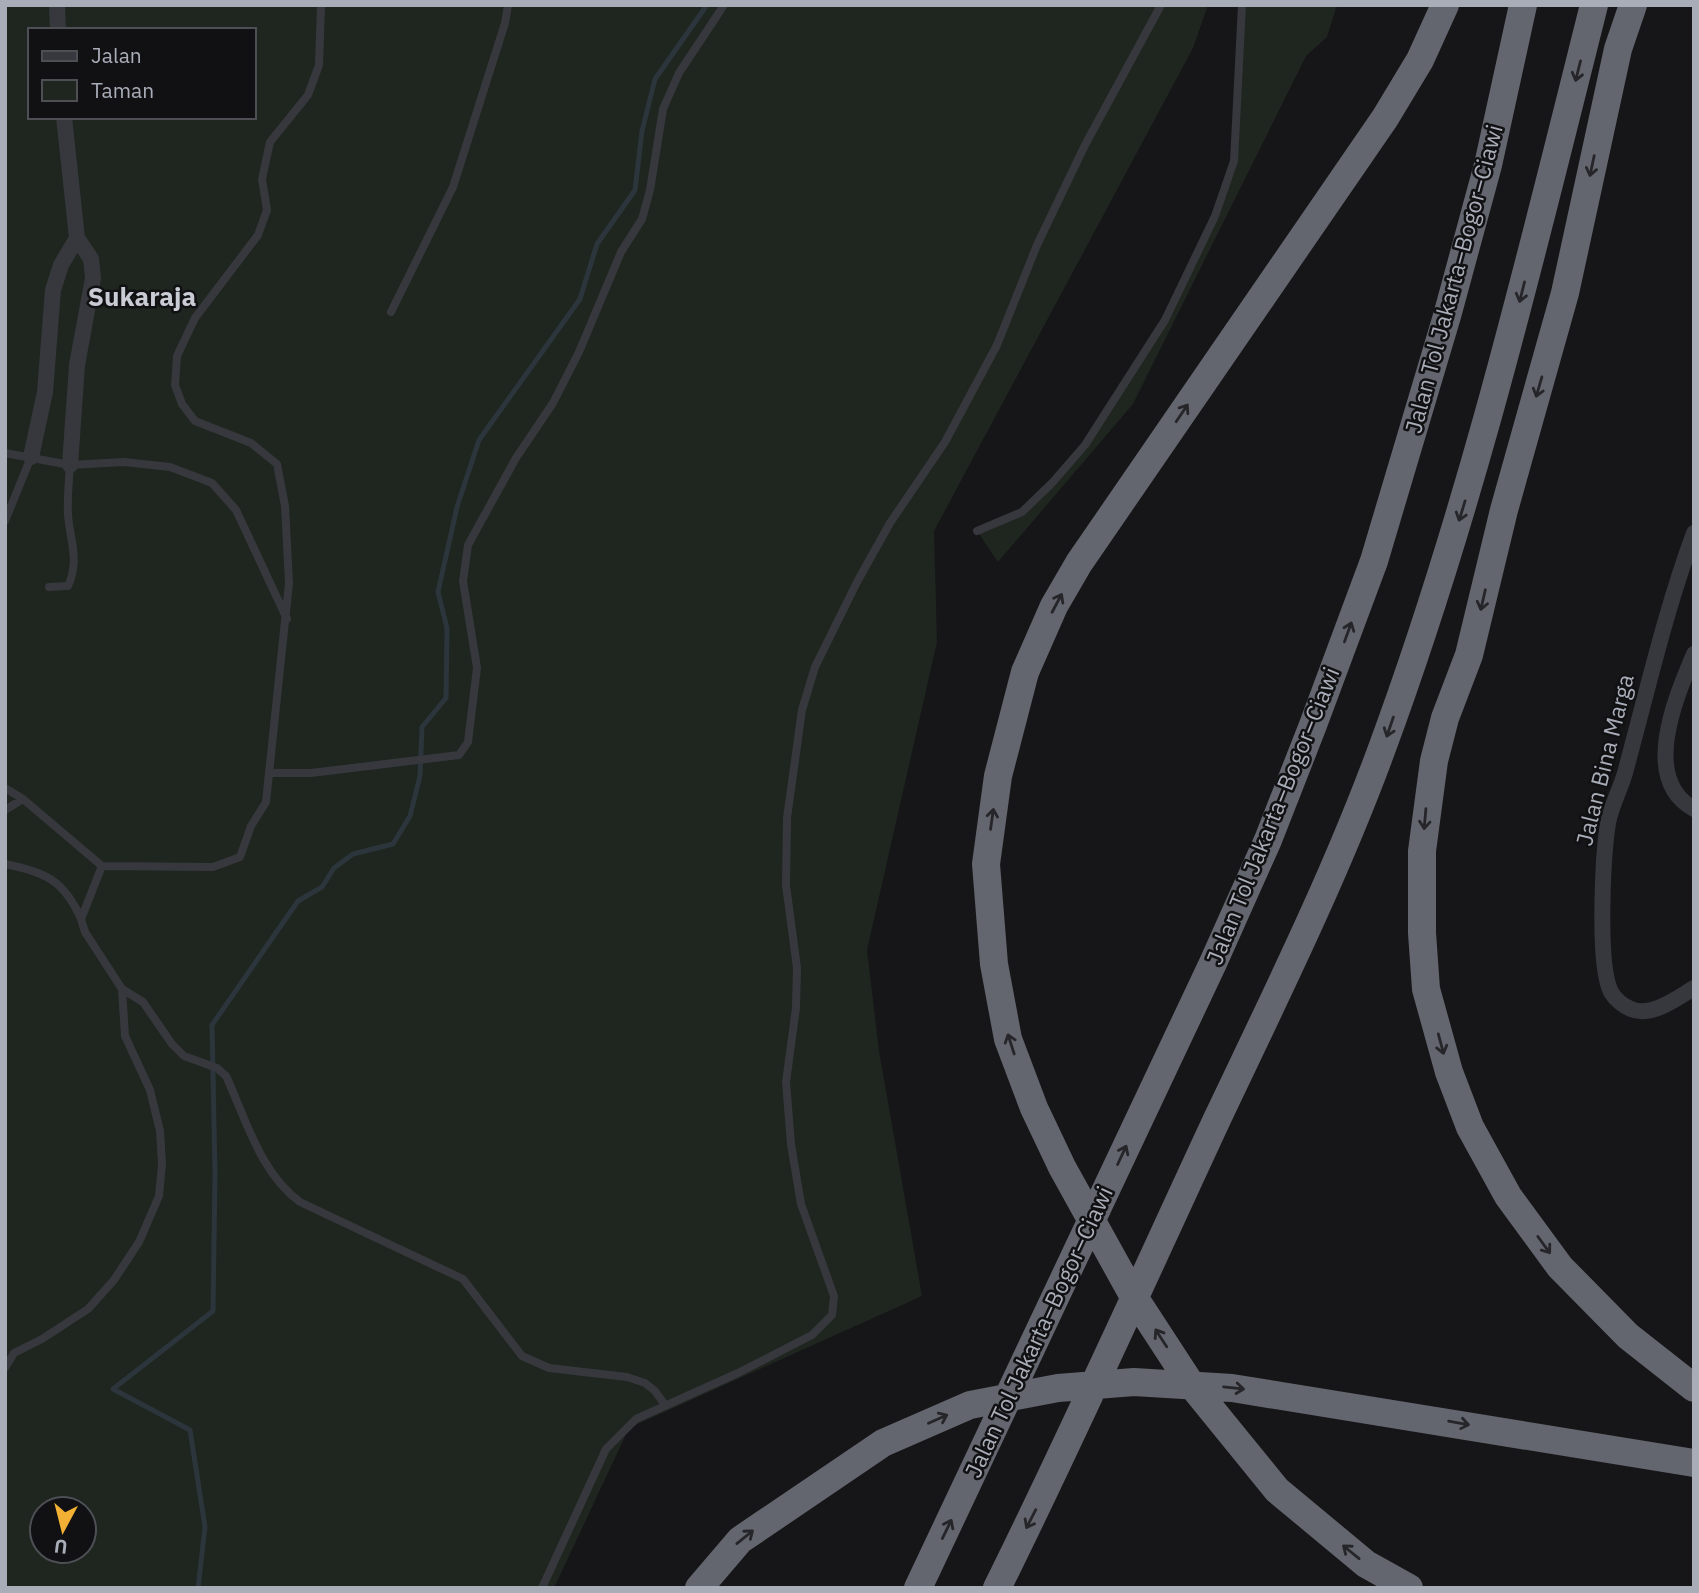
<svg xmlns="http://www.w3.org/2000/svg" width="1699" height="1593" viewBox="0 0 1699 1593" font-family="'IBM Plex Sans',sans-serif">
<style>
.green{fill:#1e261f;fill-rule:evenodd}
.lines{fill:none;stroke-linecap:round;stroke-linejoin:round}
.stream{stroke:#2c353c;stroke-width:5}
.service{stroke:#37383d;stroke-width:8}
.minor{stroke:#37383d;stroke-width:16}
.motorway{stroke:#63666e;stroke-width:28}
.oneway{stroke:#26262a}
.labels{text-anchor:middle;stroke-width:5;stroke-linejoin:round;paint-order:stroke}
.street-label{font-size:23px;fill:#a8adb8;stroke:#111113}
.quarter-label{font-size:26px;font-weight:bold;fill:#c9ccd4;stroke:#111113}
</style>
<rect width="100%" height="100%" fill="#161618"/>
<path class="green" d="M 5,5 L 1208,5 L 1193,48 L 934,531 L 937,642 L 867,950 L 879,1051 L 922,1296 L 629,1428 L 554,1588 L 5,1588 ZM 30,30 L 254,30 L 254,117 L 30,117 ZM 42,1509 L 84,1509 L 84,1551 L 42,1551 Z
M 1242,5 L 1337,5 L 1327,37 L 1306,56 L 1133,404 L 998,562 L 977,531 L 1022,512 L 1085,445 L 1165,320 L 1216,212 L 1234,161 Z"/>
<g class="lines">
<path class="stream" d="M 198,1588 L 205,1527 L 190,1430 L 113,1389 L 213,1311 L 215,1173 L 212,1025 L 298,901 L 322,887 L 334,868 L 353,854 L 393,844 L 410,816 L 420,776 L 422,727 L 446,698 L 447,628 L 438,592 L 457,507 L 479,440 L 580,299 L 597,244 L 635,190 L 642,131 L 655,79 L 707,5"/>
<path class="service" d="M 391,312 L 453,187 L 505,23 L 508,5
M 5,453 L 70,465 L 124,462 L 170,467 L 212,483 L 236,510 L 287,619
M 5,521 L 31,457
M 977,531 L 1022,512 L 1052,483 L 1085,445 L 1165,320 L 1215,216 L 1234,161 L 1242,5
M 49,587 L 68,586 C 80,560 70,541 68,515 C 67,498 69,481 70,465
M 271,773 L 311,773 L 459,755 L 468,742 L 477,668 L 463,581 L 468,545 L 516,458 L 553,403 L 579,352 L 621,252 L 642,219 L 650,190 L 663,109 L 679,73 L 724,5
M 5,788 L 23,799
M 5,810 L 23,799 L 102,866 L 81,919 L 85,932 L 122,989 L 125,1036 L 150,1090 L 160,1131 L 162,1164 L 159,1196 L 139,1242 L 114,1280 L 88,1309 L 42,1339 L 14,1353 L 5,1368
M 5,864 C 45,872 64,880 81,919
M 102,866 L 213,867 L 240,857 L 251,826 L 266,802 L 289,583 L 285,506 L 277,464 L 251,443 L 195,421 L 182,404 L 175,385 L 177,356 L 195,318 L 258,235 L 267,210 L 262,179 L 270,142 L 308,95 L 319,65 L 321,5
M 122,989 L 143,1002 L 172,1044 L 184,1056 L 217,1068 L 226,1076 C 246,1119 260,1173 300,1202 L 463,1279 L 522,1356 L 549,1368 L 627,1377 L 645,1383 L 655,1391 L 665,1405
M 542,1588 L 606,1449 L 636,1419 L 738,1373 L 812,1335 L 832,1315 L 834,1296 L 801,1204 L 791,1144 L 786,1082 L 796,1008 L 797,968 L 786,885 L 787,818 L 802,710 L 815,667 L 857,582 L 890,523 L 945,442 L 997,345 L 1037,245 L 1085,145 L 1161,5"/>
<path class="minor" d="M 57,5 L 58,30
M 31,457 L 45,392 L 53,290 L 61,265 L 77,238 L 64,117
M 70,465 L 77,365 L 93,278 L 91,259 L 77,238
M 1694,533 C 1665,612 1647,692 1625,773 C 1620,790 1611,806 1608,823 C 1603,855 1597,965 1611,992 C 1615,999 1623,1006 1631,1009 C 1651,1018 1677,998 1694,988
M 1694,654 C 1676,697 1640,779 1694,809"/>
<path class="motorway" d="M 1633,5 L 1618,49 L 1565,293 L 1504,510 L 1469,655 L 1445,718 L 1434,761 L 1422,851 L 1422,933 L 1426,989 L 1449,1072 L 1470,1127 L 1508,1196 L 1560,1267 L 1628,1336 L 1694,1388
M 699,1588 L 740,1540 L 883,1443 L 970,1405 L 1058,1388 L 1134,1382 L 1232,1388 L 1694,1463
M 918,1588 L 1213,963 L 1268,840 L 1313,725 L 1374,561 L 1447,316 L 1488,165 L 1523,5
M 997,1588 C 1074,1433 1145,1274 1218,1117 C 1275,997 1335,876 1381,751 C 1471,508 1531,256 1594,5
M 1409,1588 L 1366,1564 L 1277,1490 L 1190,1383 L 1134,1297 L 1062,1167 L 1034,1108 L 1008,1039 L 994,964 L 986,864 L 998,776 L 1025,672 L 1054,606 L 1079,563 L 1385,118 L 1420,60 L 1445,5"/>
</g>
<defs><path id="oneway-shaft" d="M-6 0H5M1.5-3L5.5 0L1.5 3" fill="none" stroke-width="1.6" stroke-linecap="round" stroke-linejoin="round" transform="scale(1.75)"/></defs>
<g class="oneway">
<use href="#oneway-shaft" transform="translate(1578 71) rotate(104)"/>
<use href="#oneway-shaft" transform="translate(1592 166) rotate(102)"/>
<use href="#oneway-shaft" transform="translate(1522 292) rotate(104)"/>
<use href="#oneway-shaft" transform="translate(1539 387) rotate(106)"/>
<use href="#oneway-shaft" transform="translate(1182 413) rotate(-56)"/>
<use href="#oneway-shaft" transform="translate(1462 511) rotate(107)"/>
<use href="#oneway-shaft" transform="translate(1483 600) rotate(103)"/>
<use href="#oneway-shaft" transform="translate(1057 603) rotate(-62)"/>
<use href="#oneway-shaft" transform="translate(1348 632) rotate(-70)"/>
<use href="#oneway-shaft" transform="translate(1390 727) rotate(109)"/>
<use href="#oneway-shaft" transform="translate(992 819) rotate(-82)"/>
<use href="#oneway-shaft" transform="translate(1425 819) rotate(95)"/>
<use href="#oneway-shaft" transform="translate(1011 1044) rotate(-108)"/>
<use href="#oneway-shaft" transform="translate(1441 1044) rotate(75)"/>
<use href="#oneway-shaft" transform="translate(1122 1155) rotate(-65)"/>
<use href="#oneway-shaft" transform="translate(1544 1245) rotate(54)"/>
<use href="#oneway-shaft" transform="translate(1161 1338) rotate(-123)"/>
<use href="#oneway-shaft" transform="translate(1234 1388) rotate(6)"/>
<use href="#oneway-shaft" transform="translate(938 1419) rotate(-24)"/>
<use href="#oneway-shaft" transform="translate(1459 1423) rotate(10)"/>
<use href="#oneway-shaft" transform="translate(1031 1519) rotate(117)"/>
<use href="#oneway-shaft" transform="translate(947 1529) rotate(-64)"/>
<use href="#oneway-shaft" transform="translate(745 1537) rotate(-39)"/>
<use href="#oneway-shaft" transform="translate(1351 1552) rotate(-141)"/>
</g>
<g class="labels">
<g class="street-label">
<text transform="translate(1454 279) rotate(-75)" y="8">Jalan Tol Jakarta–Bogor–Ciawi</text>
<text transform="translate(1605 760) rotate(-76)" y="8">Jalan Bina Marga</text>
<text transform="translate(1273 816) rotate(-68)" y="8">Jalan Tol Jakarta–Bogor–Ciawi</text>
<text transform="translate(1039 1332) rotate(-65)" y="8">Jalan Tol Jakarta–Bogor–Ciawi</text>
</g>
<g class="quarter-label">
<text x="142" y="306">Sukaraja</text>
</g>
</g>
<rect width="1699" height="1593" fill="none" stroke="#a8adb8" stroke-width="14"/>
<rect x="28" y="28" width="228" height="91" fill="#111113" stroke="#4d4f55" stroke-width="2"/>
<rect x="42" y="51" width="35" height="10" fill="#37383d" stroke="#4d4f55" stroke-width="2"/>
<text x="91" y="63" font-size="21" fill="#a8adb8">Jalan</text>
<rect x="42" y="80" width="35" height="21" fill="#1e261f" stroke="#4d4f55" stroke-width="2"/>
<text x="91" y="98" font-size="21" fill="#a8adb8">Taman</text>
<g transform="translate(63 1530) rotate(187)"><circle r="33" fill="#111113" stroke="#4d4f55" stroke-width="2"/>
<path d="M0-5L12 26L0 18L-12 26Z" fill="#f2b134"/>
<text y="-10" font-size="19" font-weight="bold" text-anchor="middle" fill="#a8adb8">U</text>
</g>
</svg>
